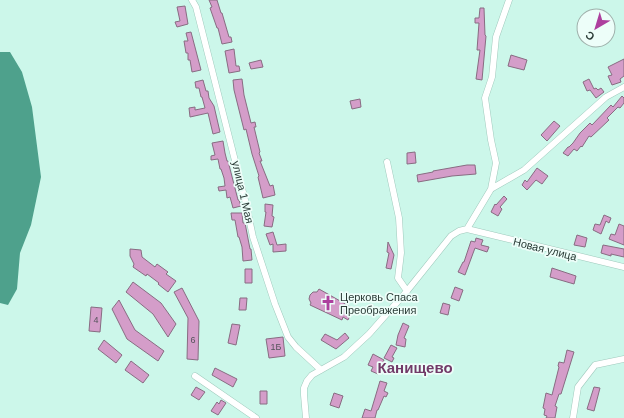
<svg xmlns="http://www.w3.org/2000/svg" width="624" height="418" viewBox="0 0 624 418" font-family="Helvetica,sans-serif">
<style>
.water{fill:#4ea18c}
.building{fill:#d49dc9;stroke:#886c82}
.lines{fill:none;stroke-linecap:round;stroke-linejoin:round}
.minor-casing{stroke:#9fc9bc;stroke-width:7}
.minor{stroke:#fff;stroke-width:6}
.labels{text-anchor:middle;stroke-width:3.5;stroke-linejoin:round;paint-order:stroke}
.number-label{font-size:9px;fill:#55545c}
.street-label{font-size:11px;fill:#2b3c37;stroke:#edfef9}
.poi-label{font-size:11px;fill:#2b3c37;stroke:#edfef9;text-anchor:start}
.district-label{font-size:15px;font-weight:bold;fill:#713a68;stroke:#edfef9}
</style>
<rect width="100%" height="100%" fill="#ccf7ea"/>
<path class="water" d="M 0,52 L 10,52 L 22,72 L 32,107 L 41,177 L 31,225 L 20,253 L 17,289 L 8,305 L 0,303 Z"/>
<path class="building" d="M 209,0 L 217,0 L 221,13 L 222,13 L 229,37 L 231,37 L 232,42 L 222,44 L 218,28 L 217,28 L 210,8 L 212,7 Z
M 185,6 L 188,24 L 177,27 L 175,22 L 180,21 L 177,7 Z
M 480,8 L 484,8 L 485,35 L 486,36 L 482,80 L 476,79 L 480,50 L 477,50 L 479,23 L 475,23 L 475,18 L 479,18 Z
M 191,32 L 201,70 L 192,72 L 190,60 L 188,60 L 188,53 L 186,53 L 184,41 L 188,41 L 186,33 Z
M 234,49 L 236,66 L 239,66 L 240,71 L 229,73 L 225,51 Z
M 511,55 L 527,60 L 524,70 L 508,66 Z
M 624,59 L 624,76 L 620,79 L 621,82 L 612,85 L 608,76 L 612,75 L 608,67 Z
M 261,60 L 263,67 L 251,69 L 249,63 Z
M 242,79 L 244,95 L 251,123 L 255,122 L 256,127 L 254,127 L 260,152 L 259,153 L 262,161 L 260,161 L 270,186 L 273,185 L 275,195 L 263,198 L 258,177 L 259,176 L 252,154 L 246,129 L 244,130 L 234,90 L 233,80 Z
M 589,79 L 594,89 L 596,88 L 598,90 L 601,88 L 604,92 L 596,98 L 590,90 L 587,91 L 583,82 Z
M 203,80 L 206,91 L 208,91 L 209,98 L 214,106 L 220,132 L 213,134 L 208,113 L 190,117 L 189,108 L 195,107 L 195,110 L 205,108 L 202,97 L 201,97 L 199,88 L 196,88 L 195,82 Z
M 622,96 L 624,98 L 624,103 L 620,108 L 618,107 L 607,118 L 609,120 L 591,137 L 589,136 L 582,147 L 581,146 L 577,151 L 574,149 L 568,156 L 563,153 L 568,147 L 569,147 L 573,143 L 580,133 L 590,123 L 592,125 L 611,105 L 613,107 Z
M 360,99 L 361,107 L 352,109 L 350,101 Z
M 554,121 L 560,126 L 547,141 L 541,135 Z
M 223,141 L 225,153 L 227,161 L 228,161 L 238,200 L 239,200 L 241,206 L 233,208 L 230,197 L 227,198 L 226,190 L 219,191 L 218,187 L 225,186 L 224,178 L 221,169 L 220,169 L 218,159 L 211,160 L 211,156 L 215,155 L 212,143 Z
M 415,152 L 416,163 L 407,164 L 407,153 Z
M 467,165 L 475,165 L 476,174 L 452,176 L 418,182 L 417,175 L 433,172 L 433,171 Z
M 537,168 L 548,176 L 542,184 L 536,180 L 527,190 L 522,185 L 525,180 L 527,182 Z
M 504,196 L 507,199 L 500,207 L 502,209 L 498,216 L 491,212 L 495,204 L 496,205 Z
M 265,204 L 273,205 L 272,216 L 274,217 L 272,227 L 264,226 L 266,212 L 265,212 Z
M 231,213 L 242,213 L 243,223 L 245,223 L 250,249 L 251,249 L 252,260 L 243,261 L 242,247 L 239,237 L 238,237 L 235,220 L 232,220 Z
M 604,215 L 611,218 L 609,223 L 606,221 L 601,234 L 593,230 L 595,224 L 600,225 Z
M 619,224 L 624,226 L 624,245 L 609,239 L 611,234 L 615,235 Z
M 273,232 L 277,245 L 286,244 L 286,251 L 273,252 L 273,244 L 270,245 L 266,234 Z
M 577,235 L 587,238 L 585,247 L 574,245 Z
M 476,238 L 483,240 L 481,245 L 489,247 L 487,252 L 475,248 L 465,275 L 458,272 L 463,262 L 464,262 L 471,241 L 475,242 Z
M 388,242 L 394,255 L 391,269 L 386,268 L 389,253 L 387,252 Z
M 603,245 L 624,249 L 624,257 L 611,254 L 611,256 L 601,253 Z
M 130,249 L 141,250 L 142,257 L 155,267 L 157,264 L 168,272 L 166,274 L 176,281 L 168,292 L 158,284 L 159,283 L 147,274 L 146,276 L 133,267 L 134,264 L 130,256 Z
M 552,268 L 576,276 L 574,284 L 550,277 Z
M 245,269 L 252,269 L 252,283 L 245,283 Z
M 133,282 L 161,303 L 176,324 L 168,337 L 153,314 L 126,292 Z
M 455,287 L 463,290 L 459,301 L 451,298 Z
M 182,288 L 199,321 L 198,360 L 187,359 L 188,318 L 174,292 Z
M 319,289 L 349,306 L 348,309 L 352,311 L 348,320 L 343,317 L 342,320 L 310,305 L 311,303 L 309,299 L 310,295 L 313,292 L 317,292 Z
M 240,298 L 247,298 L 246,310 L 239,310 Z
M 119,300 L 135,330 L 164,351 L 158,361 L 127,339 L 112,309 Z
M 443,303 L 450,305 L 448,315 L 440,313 Z
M 91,307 L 102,308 L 100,332 L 89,331 Z
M 403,323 L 409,326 L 404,338 L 406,339 L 405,347 L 396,345 L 398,335 Z
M 232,324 L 240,325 L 236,345 L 228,343 Z
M 345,333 L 349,338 L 336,349 L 321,340 L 325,334 L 337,340 Z
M 283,337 L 285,356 L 269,358 L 266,339 Z
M 104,340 L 122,355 L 116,363 L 98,349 Z
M 391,345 L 397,348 L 392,357 L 394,358 L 392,362 L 384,358 Z
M 567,350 L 574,352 L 561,394 L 559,394 L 555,406 L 557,407 L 555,418 L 546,418 L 547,416 L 544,415 L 545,409 L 543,408 L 546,393 L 552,395 L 559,367 L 558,366 L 559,362 L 564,363 Z
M 373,354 L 384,360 L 378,374 L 371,371 L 373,367 L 368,365 Z
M 131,361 L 149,375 L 143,383 L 125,370 Z
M 215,368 L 237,379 L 233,387 L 212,375 Z
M 380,381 L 387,383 L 384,391 L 388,393 L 386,397 L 384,396 L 378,410 L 377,410 L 375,418 L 362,418 L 365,409 L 371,411 Z
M 196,387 L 205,392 L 199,400 L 191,395 Z
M 594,387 L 600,388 L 594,411 L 587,409 Z
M 260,391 L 267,391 L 267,404 L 260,404 Z
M 334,393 L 343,396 L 339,408 L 330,405 Z
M 221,400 L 226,403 L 218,415 L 211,411 L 217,402 L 219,404 Z"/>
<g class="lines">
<g class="minor-casing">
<path id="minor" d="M 192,0 L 196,7 L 246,204 L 253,237 L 275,304 L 288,337 L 296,347 L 321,370
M 387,162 L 399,218 L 401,253 L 398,278 L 407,291
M 491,189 L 496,163 L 491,140 L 485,98 L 492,77 L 496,37 L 509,0
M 467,229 L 491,189 L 524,170 L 606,97 L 624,87
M 195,376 L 256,418
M 306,418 L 304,395 L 304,388 L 307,381 L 312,375 L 344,357 L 369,334 L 407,291 L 451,236 L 459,231 L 467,229 L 624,267
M 573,418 L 578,387 L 595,365 L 624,359"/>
</g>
<use href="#minor" class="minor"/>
</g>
<defs>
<g id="church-bare" transform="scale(1.2)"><path d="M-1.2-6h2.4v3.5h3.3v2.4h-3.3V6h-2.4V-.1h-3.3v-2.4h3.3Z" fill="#ad3f9e" stroke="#edfef9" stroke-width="2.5" paint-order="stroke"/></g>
</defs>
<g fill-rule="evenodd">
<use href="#church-bare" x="328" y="303"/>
</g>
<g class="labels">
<g class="number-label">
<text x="96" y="323">4</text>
<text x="193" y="343">6</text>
<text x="276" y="350">1Б</text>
</g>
<g class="street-label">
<text transform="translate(243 192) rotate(77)" y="4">улица 1 Мая</text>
<text transform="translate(545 249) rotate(14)" y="4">Новая улица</text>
</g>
<g class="poi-label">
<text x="340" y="301">Церковь Спаса<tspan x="340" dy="13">Преображения</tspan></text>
</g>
<g class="district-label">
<text x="415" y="373">Канищево</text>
</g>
</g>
<g transform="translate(596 28) rotate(218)"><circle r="19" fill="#edfef9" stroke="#9fb0ab"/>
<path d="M0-3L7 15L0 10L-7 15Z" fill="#ad3f9e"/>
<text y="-6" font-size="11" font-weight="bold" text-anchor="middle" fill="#2b3c37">С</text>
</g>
</svg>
